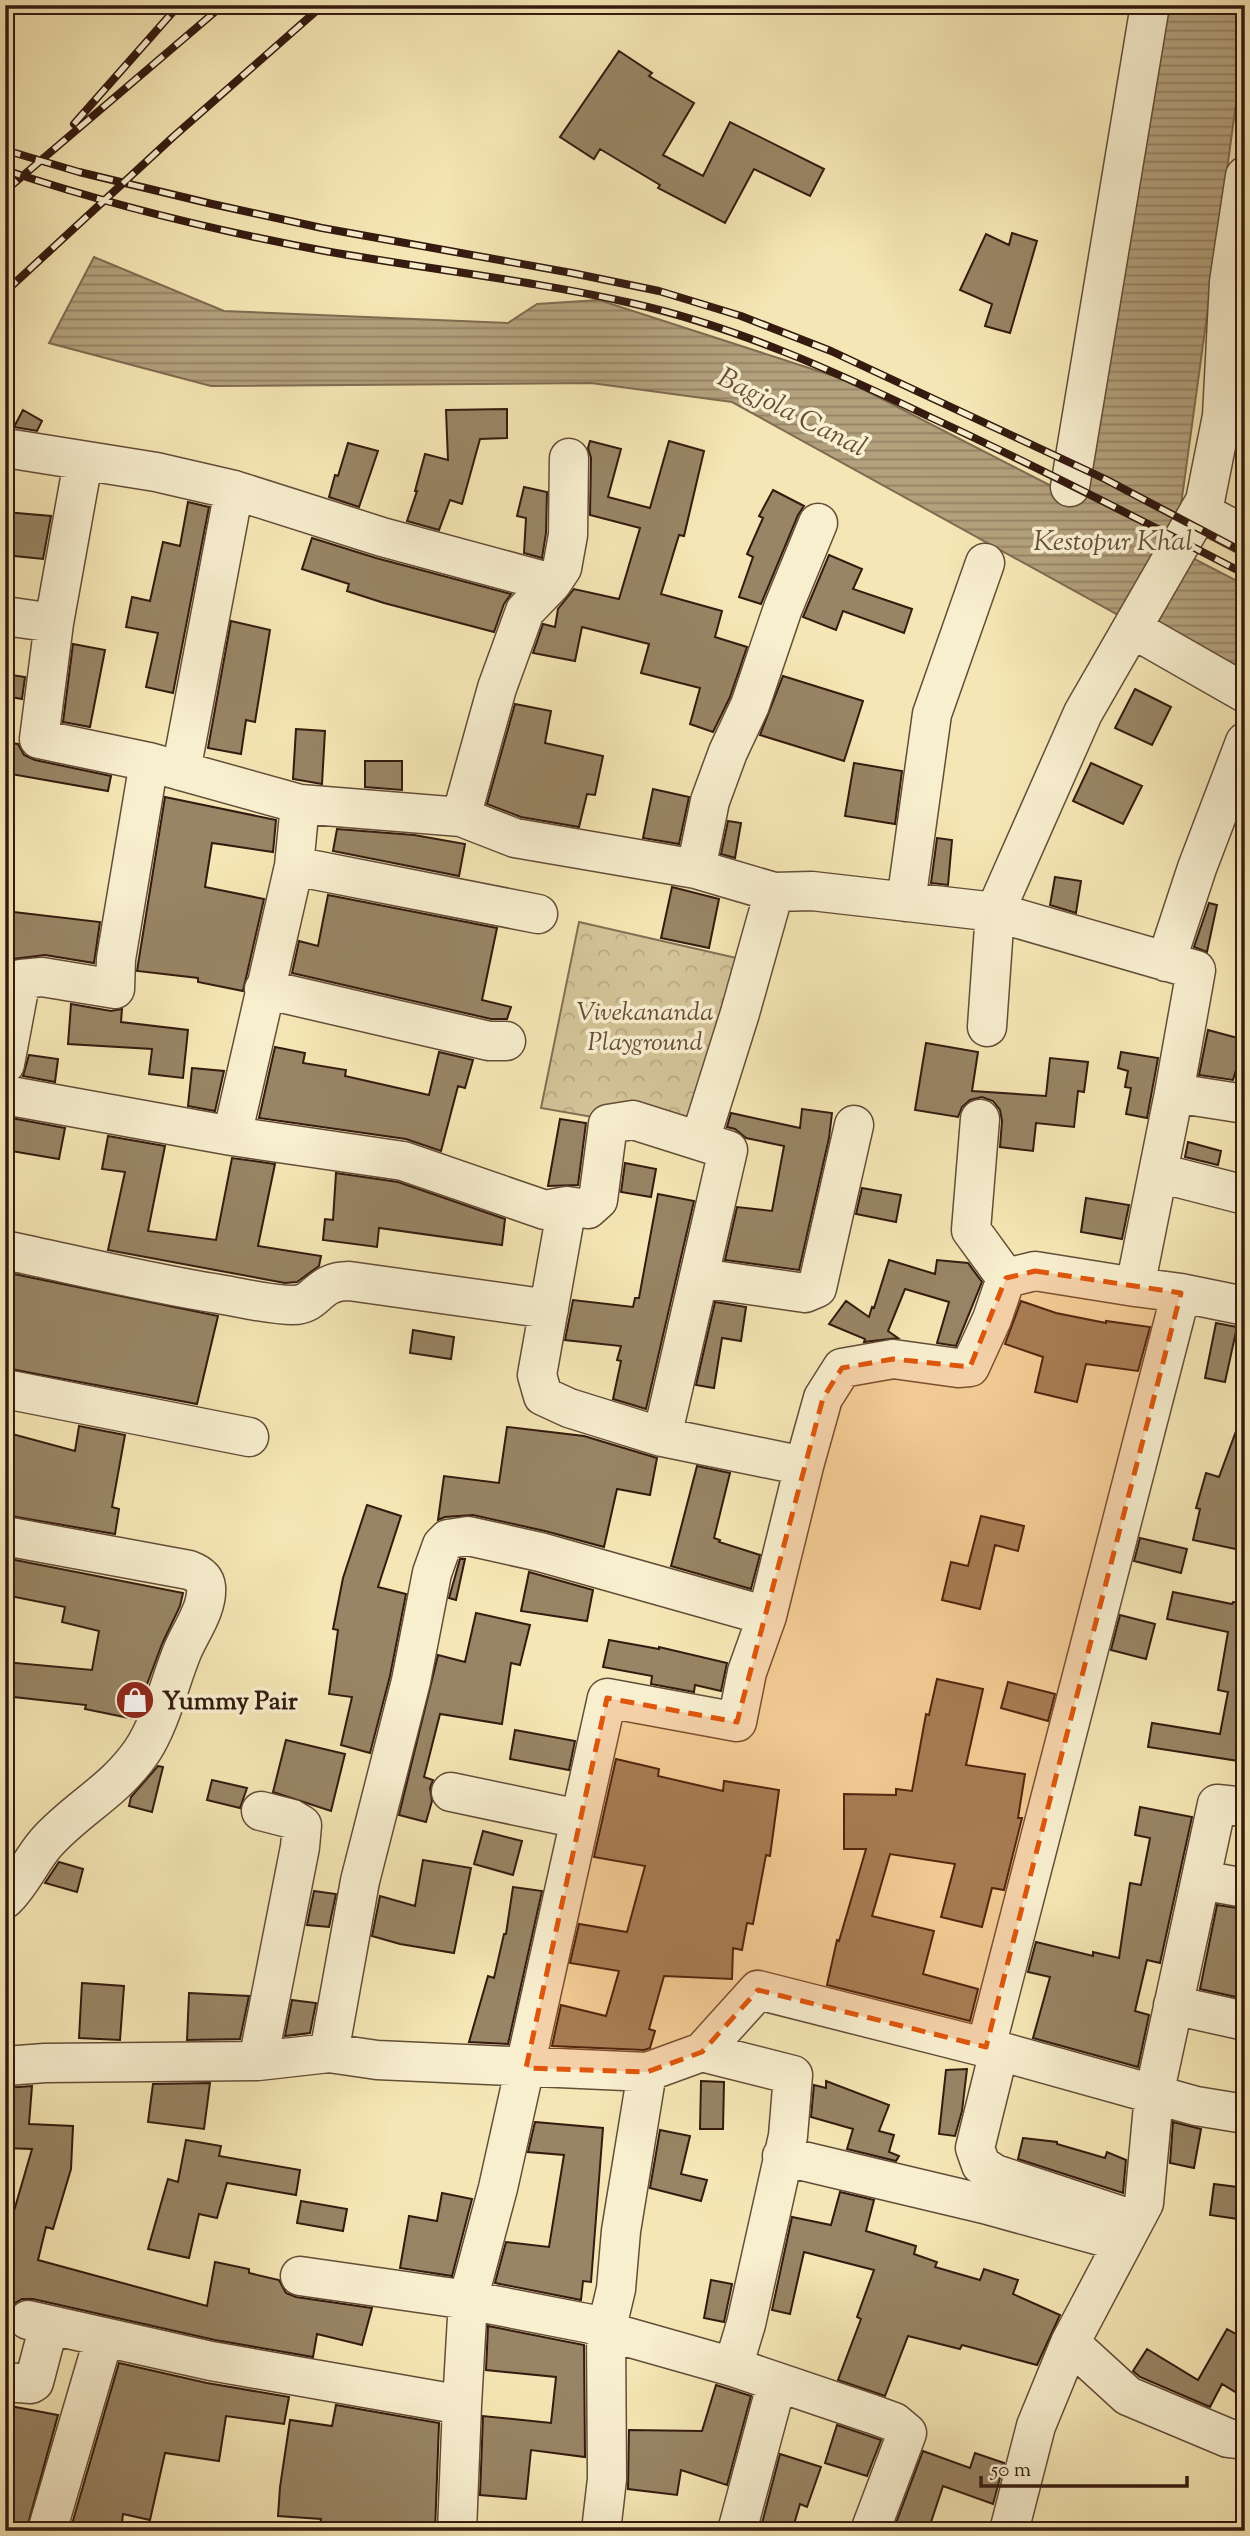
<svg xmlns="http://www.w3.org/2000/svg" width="1250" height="2536" viewBox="0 0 1250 2536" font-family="'Sorts Mill Goudy',serif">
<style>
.park{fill:url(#park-crowns);stroke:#846f54;stroke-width:2}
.water{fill:url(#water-rules);stroke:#806b51;stroke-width:2}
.building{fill:#988565;stroke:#341a0f;stroke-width:2}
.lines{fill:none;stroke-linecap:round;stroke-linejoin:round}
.minor-casing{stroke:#644d38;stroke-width:41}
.minor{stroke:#f8efcf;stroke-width:38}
.rail-casing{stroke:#341a0f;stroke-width:8}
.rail{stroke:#f8efcf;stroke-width:5;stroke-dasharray:16;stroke-linecap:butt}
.marked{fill:#df560c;fill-opacity:0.2;stroke:#df560c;stroke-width:5;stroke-dasharray:14 9;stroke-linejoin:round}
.labels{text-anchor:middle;stroke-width:7;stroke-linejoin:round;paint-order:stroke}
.park-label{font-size:26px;font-style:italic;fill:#644d38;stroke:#f8efcf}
.poi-label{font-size:26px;font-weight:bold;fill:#341a0f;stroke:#f8efcf;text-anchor:start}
.water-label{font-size:28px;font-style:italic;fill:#67503b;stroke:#f8efcf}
</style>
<defs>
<pattern id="park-crowns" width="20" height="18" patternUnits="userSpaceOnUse" patternTransform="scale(1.75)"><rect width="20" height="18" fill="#d4c499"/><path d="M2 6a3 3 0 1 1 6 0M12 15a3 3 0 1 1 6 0" fill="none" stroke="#b7a883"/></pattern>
<pattern id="water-rules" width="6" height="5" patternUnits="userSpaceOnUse" patternTransform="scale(1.75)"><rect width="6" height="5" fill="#b3a17d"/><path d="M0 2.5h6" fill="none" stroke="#928265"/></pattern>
</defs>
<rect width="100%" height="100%" fill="#f5e7b5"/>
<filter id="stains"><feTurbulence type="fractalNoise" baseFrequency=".00286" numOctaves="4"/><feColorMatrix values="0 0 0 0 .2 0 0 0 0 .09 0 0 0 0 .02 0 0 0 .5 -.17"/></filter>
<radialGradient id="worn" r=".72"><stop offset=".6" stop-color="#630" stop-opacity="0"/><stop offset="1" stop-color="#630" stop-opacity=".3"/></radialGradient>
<path class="park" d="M 579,922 L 754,962 L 701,1136 L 541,1108 Z"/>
<path class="water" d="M 1153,5 L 1245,5 L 1245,38 L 1175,549 L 1245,585 L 1245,685 L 732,402 L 591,383 L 211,386 L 49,343 L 94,257 L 224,311 L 508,323 L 537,304 L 599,300 L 843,379 L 1069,495 Z"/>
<path class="building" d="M 619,51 L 652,73 L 649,76 L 694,103 L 663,155 L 703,176 L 730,122 L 824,169 L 810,196 L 754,169 L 725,223 L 658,188 L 660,185 L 600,149 L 594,159 L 560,137 Z
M 1012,233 L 1037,241 L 1010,333 L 985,326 L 992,304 L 960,290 L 986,234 L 1009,245 Z
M 507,409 L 507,438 L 480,439 L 462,504 L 450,500 L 439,530 L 407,521 L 417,491 L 415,491 L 425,454 L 448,460 L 446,410 Z
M 23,410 L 42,421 L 37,431 L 14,427 Z
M 590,441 L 621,449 L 608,497 L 650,508 L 669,441 L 704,451 L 684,536 L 679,535 L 661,594 L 722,611 L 715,637 L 747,647 L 730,697 L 713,732 L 690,724 L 700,688 L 641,673 L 649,644 L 582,627 L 575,661 L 533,653 L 543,624 L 555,627 L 558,609 L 574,589 L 619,599 L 640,528 L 590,515 L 591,458 L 588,448 Z
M 348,443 L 378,451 L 359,507 L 329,497 L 335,475 L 338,476 Z
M 524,487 L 547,492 L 546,533 L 542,558 L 524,553 L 526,518 L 517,516 Z
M 773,490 L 804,506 L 798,515 L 761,604 L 739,597 L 753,557 L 747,554 L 763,518 L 759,516 Z
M 188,502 L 209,507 L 173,693 L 146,687 L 158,633 L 126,627 L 132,597 L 150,601 L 163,542 L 180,546 Z
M 5,512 L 51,516 L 43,559 L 5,555 Z
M 312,538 L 376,558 L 511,594 L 504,604 L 494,632 L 384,603 L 347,591 L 349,584 L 302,569 Z
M 829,555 L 862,569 L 853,589 L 912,609 L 904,633 L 843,611 L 836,630 L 803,617 Z
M 231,621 L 270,630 L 255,722 L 246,720 L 241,754 L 208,748 Z
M 73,644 L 105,650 L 90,727 L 63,722 Z
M 5,674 L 25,677 L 22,699 L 5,696 Z
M 783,676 L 863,701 L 844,761 L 760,735 Z
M 1135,689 L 1171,707 L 1152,745 L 1115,728 Z
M 515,704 L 551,711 L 545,743 L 603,756 L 595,795 L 587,794 L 579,827 L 521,817 L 487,804 Z
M 296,729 L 325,731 L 322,784 L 293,779 Z
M 5,742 L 18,744 L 24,755 L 35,760 L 111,776 L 108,791 L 5,773 Z
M 365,761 L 402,761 L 402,790 L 365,787 Z
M 854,763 L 902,771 L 895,824 L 845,816 Z
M 1091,763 L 1142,786 L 1123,824 L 1073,801 Z
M 653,789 L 689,797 L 679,844 L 643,838 Z
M 165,797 L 276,820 L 273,852 L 212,843 L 205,887 L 264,899 L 243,991 L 198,982 L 198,978 L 137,971 Z
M 728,821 L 741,823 L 735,858 L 721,854 Z
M 337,829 L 414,835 L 465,844 L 459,876 L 333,851 Z
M 937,838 L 952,840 L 948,885 L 931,883 Z
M 1055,877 L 1081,881 L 1076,913 L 1050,905 Z
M 672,887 L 719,899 L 709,948 L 661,938 Z
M 328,895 L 497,928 L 482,1000 L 511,1007 L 507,1019 L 491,1019 L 292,973 L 299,941 L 318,946 Z
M 1209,903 L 1217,905 L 1207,952 L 1194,947 Z
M 5,911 L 100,922 L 94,963 L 45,955 L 5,960 Z
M 71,1004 L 111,1011 L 122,1009 L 121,1022 L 188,1030 L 183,1078 L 149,1074 L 152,1049 L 68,1044 Z
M 1208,1030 L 1245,1040 L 1233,1080 L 1199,1075 Z
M 926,1043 L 978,1052 L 972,1091 L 1046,1096 L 1050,1058 L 1088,1062 L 1084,1092 L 1078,1091 L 1074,1127 L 1036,1123 L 1033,1151 L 1000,1147 L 1002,1121 L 1000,1110 L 993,1101 L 982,1097 L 970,1100 L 962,1107 L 958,1117 L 915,1110 Z
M 275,1047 L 305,1053 L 303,1063 L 346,1070 L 345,1076 L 429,1095 L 439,1052 L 473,1060 L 465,1088 L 458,1086 L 441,1151 L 406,1139 L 259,1118 Z
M 1121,1052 L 1158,1058 L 1147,1118 L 1126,1114 L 1131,1088 L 1125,1087 L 1128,1071 L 1118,1068 Z
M 29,1055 L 58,1059 L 55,1082 L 23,1076 Z
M 192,1068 L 224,1071 L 215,1111 L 188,1106 Z
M 802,1109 L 832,1113 L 829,1138 L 799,1270 L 725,1260 L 737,1207 L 772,1211 L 784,1146 L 746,1138 L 735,1129 L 727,1127 L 731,1113 L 800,1128 Z
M 6,1117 L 65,1128 L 59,1159 L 5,1150 Z
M 560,1119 L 586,1123 L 578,1185 L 548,1186 Z
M 108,1136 L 165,1146 L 148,1231 L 216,1240 L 232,1158 L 275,1164 L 258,1246 L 321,1256 L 319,1266 L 297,1282 L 285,1283 L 108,1250 L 125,1172 L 102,1169 Z
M 1188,1142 L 1221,1151 L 1218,1165 L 1185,1157 Z
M 625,1163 L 656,1169 L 651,1197 L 621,1192 Z
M 336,1173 L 398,1182 L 505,1219 L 502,1245 L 379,1228 L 377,1247 L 323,1240 L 325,1219 L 333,1220 Z
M 862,1188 L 901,1195 L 896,1222 L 856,1214 Z
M 658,1194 L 694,1201 L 646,1409 L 613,1399 L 621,1361 L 617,1360 L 621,1346 L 565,1340 L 573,1300 L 633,1307 L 635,1298 L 639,1298 Z
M 1086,1198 L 1129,1205 L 1122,1239 L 1081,1232 Z
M 889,1260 L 935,1274 L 937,1260 L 968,1263 L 982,1282 L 956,1346 L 937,1343 L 949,1302 L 905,1289 L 888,1331 L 898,1338 L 864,1342 L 865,1339 L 829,1324 L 846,1301 L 869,1317 L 872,1307 L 874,1308 Z
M 9,1273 L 218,1316 L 197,1404 L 5,1368 L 5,1287 Z
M 1021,1301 L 1056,1313 L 1106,1323 L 1106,1321 L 1150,1327 L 1138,1371 L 1086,1364 L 1077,1402 L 1035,1392 L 1043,1357 L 1005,1344 Z
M 715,1302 L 746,1307 L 741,1341 L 722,1338 L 714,1388 L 696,1385 Z
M 1216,1323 L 1237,1327 L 1225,1382 L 1205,1378 Z
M 413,1330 L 454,1337 L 451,1359 L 410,1353 Z
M 1242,1415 L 1245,1415 L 1245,1551 L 1193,1540 L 1200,1509 L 1196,1508 L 1206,1473 L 1219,1477 Z
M 79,1426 L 125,1435 L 112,1507 L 119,1509 L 115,1534 L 5,1515 L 5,1432 L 75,1451 Z
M 507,1427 L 584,1436 L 657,1458 L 650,1495 L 617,1489 L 604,1547 L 545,1531 L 473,1515 L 445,1517 L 438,1520 L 444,1476 L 499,1483 Z
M 697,1466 L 730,1473 L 714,1538 L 720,1540 L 719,1542 L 760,1555 L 751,1589 L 671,1566 Z
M 367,1505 L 401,1516 L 378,1587 L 406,1594 L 390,1676 L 370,1753 L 341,1745 L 352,1697 L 329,1694 L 338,1630 L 333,1629 L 343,1578 Z
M 981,1516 L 1024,1526 L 1018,1551 L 995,1545 L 980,1609 L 942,1600 L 951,1562 L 968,1566 Z
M 1140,1538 L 1187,1549 L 1181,1573 L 1134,1561 Z
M 5,1558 L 183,1593 L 180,1606 L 162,1644 L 134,1719 L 85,1709 L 86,1705 L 5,1696 L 5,1662 L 92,1670 L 99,1631 L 62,1622 L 65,1607 L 5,1595 Z
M 460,1559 L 465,1559 L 456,1600 L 449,1598 Z
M 529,1572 L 593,1590 L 587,1621 L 521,1611 Z
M 1173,1592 L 1232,1604 L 1233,1602 L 1245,1603 L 1245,1762 L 1148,1747 L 1152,1723 L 1220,1734 L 1228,1692 L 1218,1690 L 1228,1632 L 1167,1619 Z
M 476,1613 L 530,1625 L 520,1665 L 511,1663 L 502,1724 L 440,1714 L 424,1777 L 433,1780 L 430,1788 L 432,1801 L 426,1822 L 399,1815 L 438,1655 L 465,1662 Z
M 1120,1615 L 1155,1624 L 1146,1659 L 1111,1650 Z
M 609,1640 L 659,1649 L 659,1647 L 727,1663 L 721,1691 L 695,1685 L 694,1692 L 651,1684 L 652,1676 L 603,1667 Z
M 937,1679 L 983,1689 L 966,1765 L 1025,1774 L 1018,1818 L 1022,1818 L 1004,1890 L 992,1888 L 982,1927 L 941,1917 L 955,1864 L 890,1854 L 872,1916 L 934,1931 L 923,1974 L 978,1989 L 970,2021 L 827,1985 L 837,1940 L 839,1941 L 866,1849 L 844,1849 L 844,1794 L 896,1795 L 896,1789 L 912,1791 L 926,1714 L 929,1715 Z
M 1008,1682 L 1055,1694 L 1048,1721 L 1001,1708 Z
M 515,1730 L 575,1741 L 569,1770 L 510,1759 Z
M 286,1740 L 345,1754 L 331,1811 L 273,1792 Z
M 616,1759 L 659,1769 L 658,1776 L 723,1791 L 724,1781 L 779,1790 L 770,1856 L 766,1855 L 753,1924 L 747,1923 L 742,1950 L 733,1948 L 732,1979 L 664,1976 L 649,2029 L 655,2031 L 650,2048 L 644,2050 L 552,2046 L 561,2005 L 606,2016 L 619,1971 L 570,1963 L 579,1924 L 627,1932 L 645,1866 L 594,1857 Z
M 158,1766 L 163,1767 L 152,1812 L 129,1806 L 131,1797 Z
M 212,1780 L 247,1788 L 240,1808 L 207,1800 Z
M 1140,1807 L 1192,1817 L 1160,1963 L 1147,1960 L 1135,2011 L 1149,2015 L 1138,2067 L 1033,2038 L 1050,1977 L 1028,1972 L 1036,1942 L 1093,1956 L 1093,1952 L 1119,1958 L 1130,1883 L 1141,1885 L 1150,1838 L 1135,1835 Z
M 483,1831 L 522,1841 L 513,1875 L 474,1864 Z
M 423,1860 L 471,1868 L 454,1953 L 400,1944 L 372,1936 L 380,1896 L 415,1906 Z
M 59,1862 L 83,1869 L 77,1892 L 45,1883 Z
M 513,1887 L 542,1891 L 508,2044 L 469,2042 L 488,1976 L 494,1978 L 504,1934 L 506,1934 Z
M 314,1891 L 336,1894 L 329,1927 L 307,1925 Z
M 1217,1905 L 1245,1909 L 1245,1953 L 1236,1997 L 1200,1989 Z
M 82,1983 L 124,1986 L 120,2040 L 79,2038 Z
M 189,1993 L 249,1996 L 240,2039 L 187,2040 Z
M 292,2000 L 316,2003 L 310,2033 L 285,2036 Z
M 967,2069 L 962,2111 L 955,2136 L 939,2134 L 946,2070 Z
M 701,2081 L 724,2082 L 723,2129 L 700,2129 Z
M 826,2081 L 889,2105 L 879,2131 L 894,2135 L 889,2152 L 899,2156 L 896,2161 L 847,2149 L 853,2129 L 811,2117 L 814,2085 L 826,2088 Z
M 210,2083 L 204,2129 L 148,2122 L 153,2084 Z
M 32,2086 L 29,2124 L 73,2126 L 71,2169 L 53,2229 L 46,2227 L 38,2260 L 207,2306 L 215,2262 L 249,2269 L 249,2273 L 279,2280 L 286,2293 L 296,2297 L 372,2308 L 362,2345 L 317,2334 L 313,2357 L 215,2340 L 33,2299 L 22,2299 L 15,2303 L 5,2301 L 5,2242 L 32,2149 L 5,2148 L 5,2088 Z
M 535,2122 L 603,2128 L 591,2282 L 583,2281 L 581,2300 L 495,2283 L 506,2242 L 549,2247 L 564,2155 L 528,2152 Z
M 1173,2122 L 1201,2129 L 1194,2168 L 1170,2163 Z
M 660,2130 L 690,2136 L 681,2174 L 707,2180 L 701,2201 L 650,2188 Z
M 1023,2138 L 1057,2142 L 1057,2144 L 1105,2158 L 1107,2152 L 1126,2160 L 1123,2193 L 1018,2159 Z
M 186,2140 L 221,2146 L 219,2156 L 300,2170 L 296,2195 L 227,2183 L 217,2218 L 199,2214 L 189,2258 L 148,2249 L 168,2179 L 178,2182 Z
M 1214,2184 L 1245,2188 L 1245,2220 L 1210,2215 Z
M 840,2192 L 874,2200 L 866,2231 L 916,2246 L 914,2254 L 937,2262 L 935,2267 L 980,2280 L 984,2269 L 1018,2280 L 1013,2294 L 1060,2315 L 1037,2365 L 962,2345 L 960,2349 L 908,2336 L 885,2396 L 838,2380 L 861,2319 L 857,2317 L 874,2270 L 804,2252 L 790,2314 L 772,2310 L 792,2217 L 831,2225 Z
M 442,2193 L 472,2199 L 452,2276 L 400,2268 L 409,2216 L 437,2221 Z
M 301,2201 L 347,2209 L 343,2231 L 297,2223 Z
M 711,2280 L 732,2284 L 724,2322 L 704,2318 Z
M 488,2326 L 584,2345 L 585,2457 L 531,2450 L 526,2499 L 480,2495 L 483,2416 L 551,2423 L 556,2377 L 486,2370 Z
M 1227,2329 L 1245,2339 L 1245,2398 L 1222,2384 L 1210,2407 L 1140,2377 L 1133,2371 L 1147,2349 L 1198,2380 Z
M 119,2363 L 207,2383 L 289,2397 L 284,2424 L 226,2416 L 219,2461 L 165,2453 L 150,2520 L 123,2514 L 121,2531 L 70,2531 Z
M 716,2385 L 751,2396 L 727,2485 L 681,2470 L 677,2495 L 628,2489 L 629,2430 L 702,2431 Z
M 5,2405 L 58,2415 L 26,2531 L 5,2531 Z
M 336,2405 L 439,2423 L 435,2531 L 319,2531 L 321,2519 L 278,2516 L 280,2487 L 290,2420 L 332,2426 Z
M 837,2425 L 881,2440 L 867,2476 L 825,2463 Z
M 923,2451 L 970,2468 L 975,2453 L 1004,2463 L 993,2504 L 943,2486 L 928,2531 L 893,2531 Z
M 780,2454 L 821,2467 L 807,2507 L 800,2504 L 792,2531 L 760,2531 Z"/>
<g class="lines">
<g class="minor-casing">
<path id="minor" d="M 5,450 L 12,449 L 156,472 L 234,490 L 382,537 L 552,583
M 83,462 L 54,623 L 39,739 L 149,762 L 300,804 L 461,817 L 515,838 L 696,869 L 774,892 L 812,891 L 995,912 L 1196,970 L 1174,1093 L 1135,1287 L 1181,1293 L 1245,1306
M 1070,487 L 1150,5
M 1199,511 L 1245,535
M 5,616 L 54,623
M 1133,629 L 1245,693
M 181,771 L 234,490
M 461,817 L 497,688 L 525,611 L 552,583 L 562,568 L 568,535 L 569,458
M 294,866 L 538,914
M 696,869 L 710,801 L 728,752 L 750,705 L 783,608 L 818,523
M 906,902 L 932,714 L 985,563
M 1166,962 L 1197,868 L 1245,742
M 264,989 L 489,1041 L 506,1041
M 987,1027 L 995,912 L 1083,713 L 1205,501 L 1222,416 L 1229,282 L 1245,176
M 5,1064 L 21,979 L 42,977 L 115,989 L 116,959 L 149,762
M 1174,1093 L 1245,1104
M 5,1095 L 232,1136 L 403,1161 L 545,1210 L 567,1206 L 588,1209 L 598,1200 L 608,1124 L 633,1120 L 728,1150 L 662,1437
M 980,1119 L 971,1230 L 1006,1278
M 232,1136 L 294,866 L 300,804
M 700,1140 L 740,1013 L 774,892
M 1159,1173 L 1245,1195
M 567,1206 L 537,1375 L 543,1396 L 569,1408 L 662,1437 L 804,1466
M 5,1250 C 76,1265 148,1283 219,1294 C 243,1298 269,1305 293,1305 C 318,1305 316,1281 349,1281 L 549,1309
M 700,1278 L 805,1293 L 817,1288 L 854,1125
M 5,1389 L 249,1437
M 5,1536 L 189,1570 C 197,1573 205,1577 206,1587 C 208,1609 190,1632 182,1652 C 169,1684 161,1722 142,1751 C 114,1792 77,1808 46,1843 C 31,1860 22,1883 5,1899
M 451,1792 L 579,1819
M 1201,1880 L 1245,1888
M 1173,2005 L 1245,2021
M 986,2047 L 1181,1293
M 999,2051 L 975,2148 L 981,2165 L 995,2174 L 1134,2220
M 329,2053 L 360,1881 L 411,1681 L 432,1573 L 442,1545 L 448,1539 L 468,1536 L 540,1552 L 767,1616
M 258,2061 L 300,1847 L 302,1825 L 292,1819 L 261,1811
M 5,2066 L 45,2063 L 258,2061 L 329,2053 L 377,2060 L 647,2072 L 702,2052 L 758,1990 L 999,2051 L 1196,2106 L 1245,2114
M 782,2156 L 984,2204 L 1122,2242
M 300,2276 L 468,2300 L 591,2324 L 606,2331 L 733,2367 L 746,2324 L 788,2136 L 793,2075 L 702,2052
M 28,2320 L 211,2361 L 462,2405 L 457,2531
M 1070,2343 L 1128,2396 L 1228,2438 L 1245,2440
M 733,2367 L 872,2414 L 894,2422 L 907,2433 L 870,2531
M 5,2382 L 31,2384 L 34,2382 L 49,2325
M 462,2405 L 468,2300 L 498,2188 L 607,1698 L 737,1722 L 747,1672 L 767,1616 L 804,1466 L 823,1398 L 842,1368 L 893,1359 L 958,1368 L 970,1367 L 992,1319 L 1006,1278 L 1035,1271 L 1135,1287
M 47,2531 L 104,2337
M 601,2531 L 607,2479 L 606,2331 L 616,2289 L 621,2231 L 647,2072
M 737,2531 L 777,2382
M 1009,2531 L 1036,2426 L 1070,2343 L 1144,2203 L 1154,2095 L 1217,1804 L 1245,1807"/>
</g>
<use href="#minor" class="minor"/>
<g class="rail-casing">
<path id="rail" d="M 74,124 L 179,5
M 5,150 L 79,172 L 212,204 L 322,228 L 572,273 L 659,291 L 741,316 L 831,351 L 1105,479 L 1245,553
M 5,170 C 110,205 217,231 325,251 C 426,269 530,280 631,303 C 737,327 834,371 932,418 C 1038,467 1141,520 1245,574
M 5,191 L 223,5
M 5,292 L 173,137 L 323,5"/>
</g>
<use href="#rail" class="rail"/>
</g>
<path class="marked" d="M 1035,1271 L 1181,1293 L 986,2047 L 758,1990 L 702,2052 L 647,2072 L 526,2068 L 607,1698 L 737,1722 L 823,1398 L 842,1368 L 893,1359 L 970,1367 L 1006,1278 Z"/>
<defs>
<g id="shop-disc" transform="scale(2.0125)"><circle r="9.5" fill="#8f2418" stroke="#f8efcf"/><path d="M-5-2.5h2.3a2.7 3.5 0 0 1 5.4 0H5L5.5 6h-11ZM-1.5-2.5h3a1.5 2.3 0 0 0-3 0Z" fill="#fff"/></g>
</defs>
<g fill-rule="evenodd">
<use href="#shop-disc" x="135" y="1700"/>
</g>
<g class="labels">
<g class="park-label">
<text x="645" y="1020">Vivekananda<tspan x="645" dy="30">Playground</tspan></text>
</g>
<g class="poi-label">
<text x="162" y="1709">Yummy Pair</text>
</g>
<g class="water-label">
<text transform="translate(793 411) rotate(27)" y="10">Bagjola Canal</text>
<text x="1113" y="550">Kestopur Khal</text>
</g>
</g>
<rect width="1250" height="2536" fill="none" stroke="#f5e7b5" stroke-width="28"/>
<rect x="7" y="7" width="1236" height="2522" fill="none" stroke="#341a0f" stroke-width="3.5"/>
<rect x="14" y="14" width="1222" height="2508" fill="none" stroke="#341a0f" stroke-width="2"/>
<path d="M981 2476v10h206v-10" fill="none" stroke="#341a0f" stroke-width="3.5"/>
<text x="991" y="2476" font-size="21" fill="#341a0f" stroke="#f8efcf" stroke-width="5" paint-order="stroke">50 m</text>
<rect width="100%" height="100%" filter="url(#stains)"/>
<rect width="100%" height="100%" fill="url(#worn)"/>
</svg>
